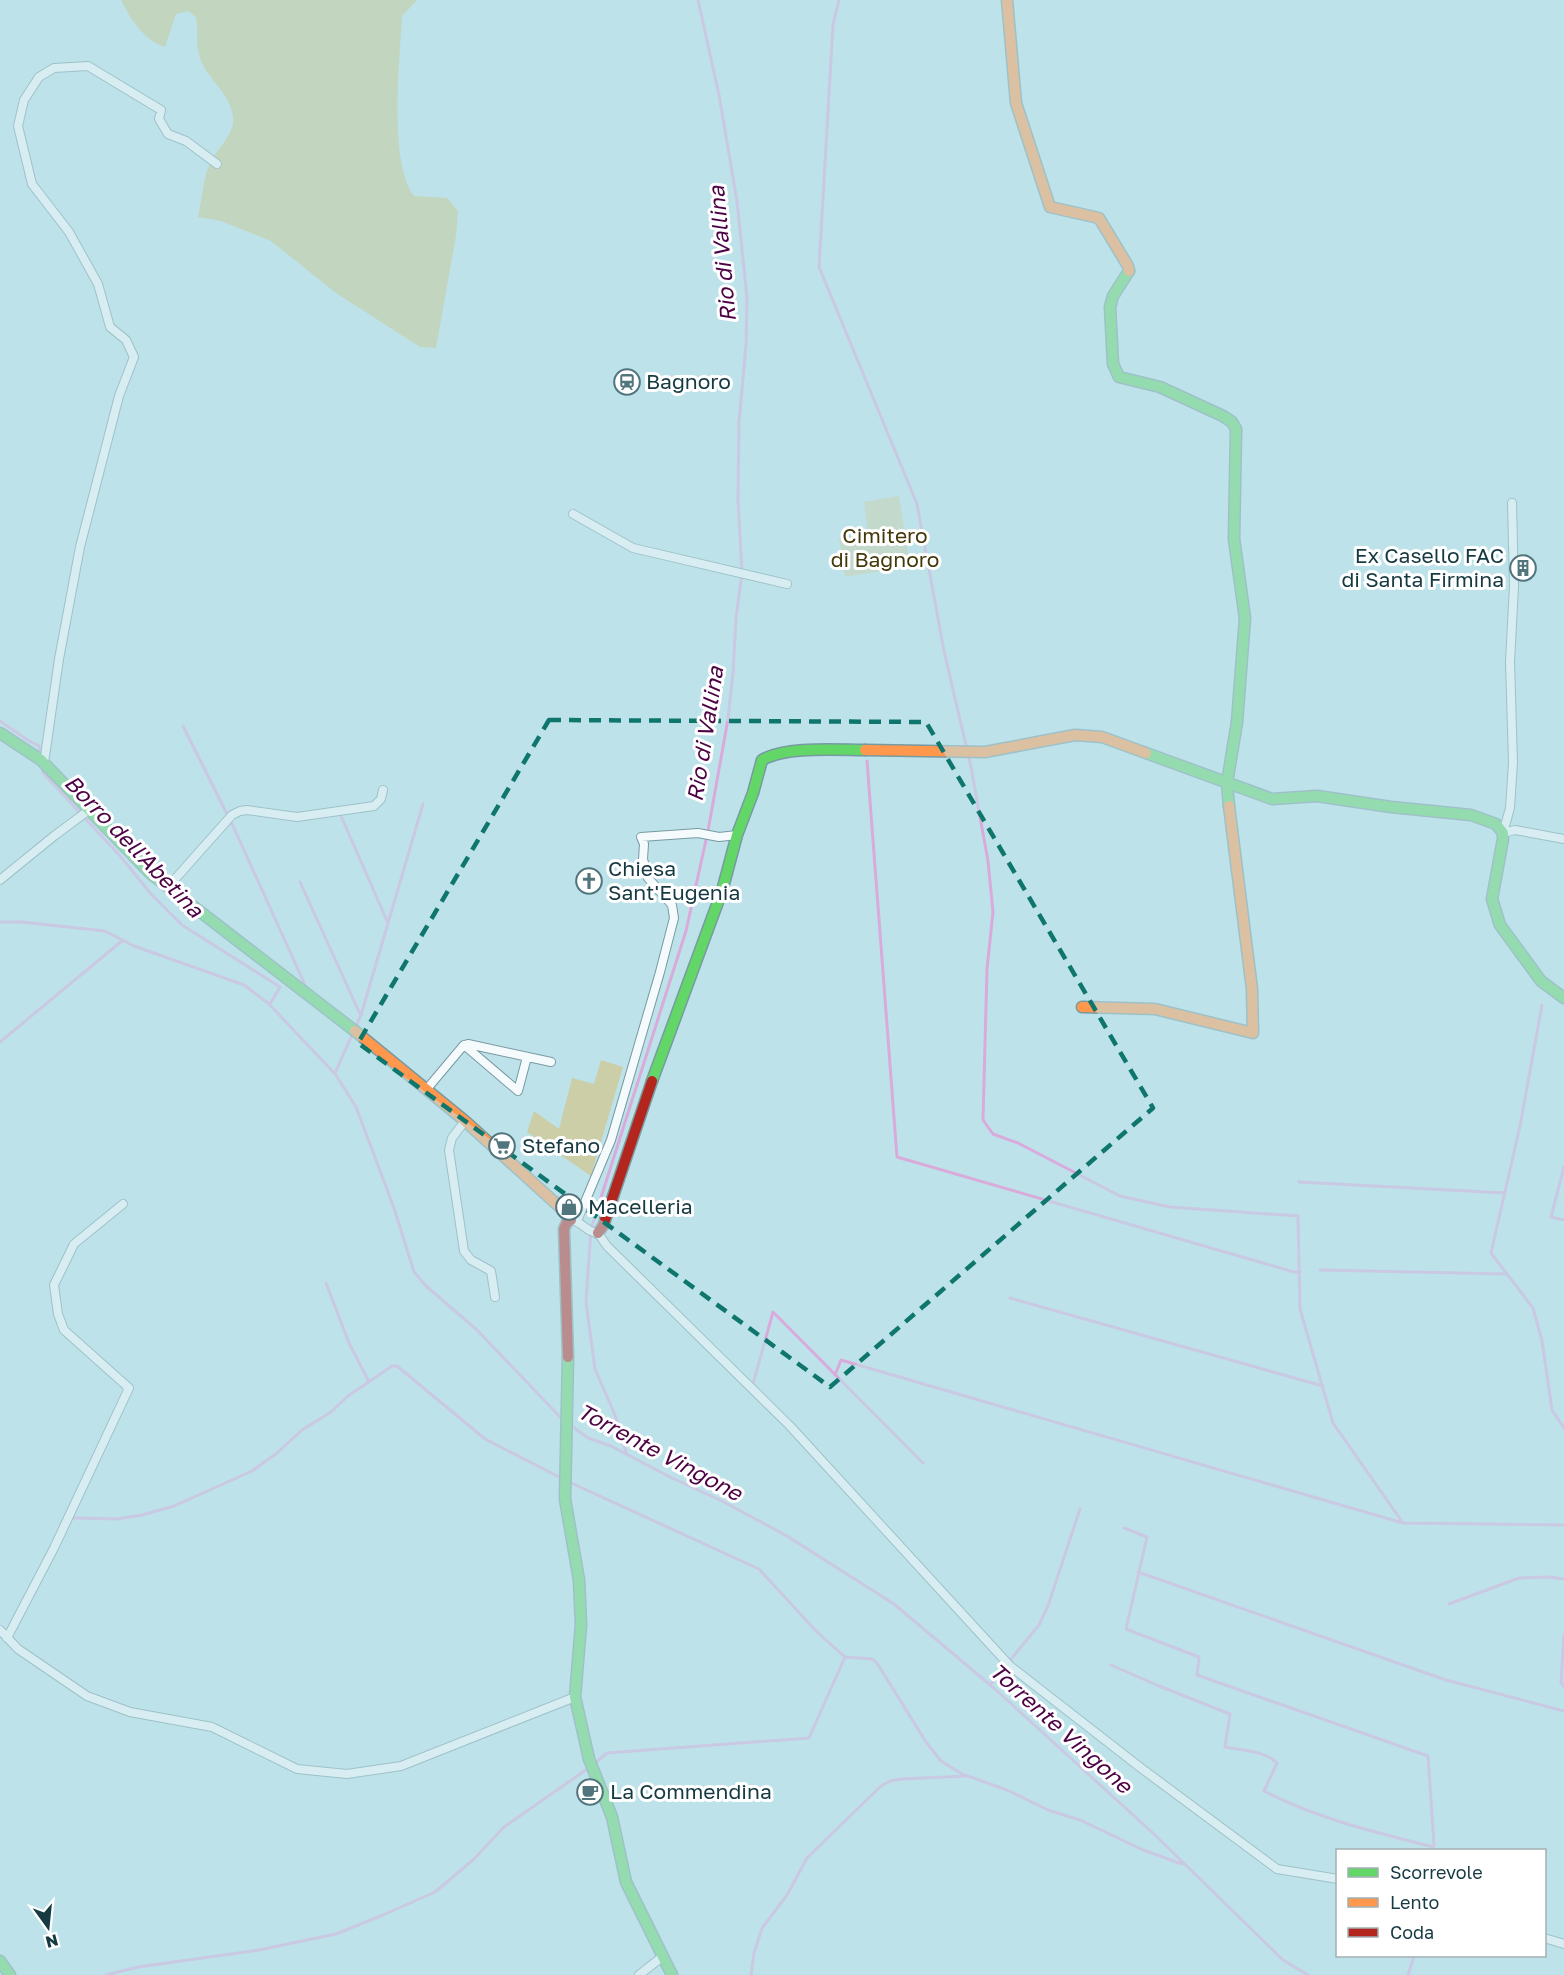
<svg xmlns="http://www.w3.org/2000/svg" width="1564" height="1975" viewBox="0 0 1564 1975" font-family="'Golos Text',sans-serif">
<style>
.green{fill:#cbcea7}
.forest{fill:#c5c58d}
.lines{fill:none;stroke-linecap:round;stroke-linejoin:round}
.stream{stroke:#d9abdb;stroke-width:3}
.street-casing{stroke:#789aa1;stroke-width:10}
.fast-casing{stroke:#789aa1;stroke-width:13}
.slow-casing{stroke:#789aa1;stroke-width:13}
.jam-casing{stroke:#789aa1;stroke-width:13}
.street{stroke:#f5fbfc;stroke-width:8}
.fast{stroke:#63d668;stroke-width:10}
.slow{stroke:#ff974d;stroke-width:10}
.jam{stroke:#b3261e;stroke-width:10}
.marked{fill:none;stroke:#0f766e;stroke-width:4.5;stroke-dasharray:12 8;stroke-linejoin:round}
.labels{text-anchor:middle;stroke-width:6;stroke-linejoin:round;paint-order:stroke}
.poi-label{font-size:21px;fill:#163a42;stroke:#fff;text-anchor:start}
.park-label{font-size:21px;fill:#44390a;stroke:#fff}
.water-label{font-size:22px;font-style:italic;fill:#4d0244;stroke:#fff}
</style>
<rect width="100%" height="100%" fill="#bee2ea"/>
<path class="green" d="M 899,496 L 910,566 L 845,577 L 839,538 L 868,533 L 864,502 Z
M 601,1060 L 623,1067 L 591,1176 L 527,1132 L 534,1111 L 559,1129 L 572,1078 L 594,1084 Z"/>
<path class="forest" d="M 121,0 L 417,0 L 402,16 C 400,60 388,162 414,196 L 447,198 L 458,211 L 456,236 L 436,348 L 420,347 L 336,293 L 271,241 L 221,221 L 198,217 C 202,200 203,179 210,163 C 216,151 232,136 233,123 C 235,94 204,79 199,54 C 196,42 198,29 196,17 L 188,11 L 176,14 L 165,47 C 143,40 131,19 121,0 Z"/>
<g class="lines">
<path class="stream" d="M 839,0 L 833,25 L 819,267 L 917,504 L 944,651 L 971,767 L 988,861 L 993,912 L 987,969 L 983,1120 L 993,1134 L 1018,1143 L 1120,1196 L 1170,1207 L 1298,1216 L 1300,1309 L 1333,1423 L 1403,1523
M 0,721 L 29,741 L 39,746 L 40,755
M 183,726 L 234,828 L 305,985
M 867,761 L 897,1157 L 1294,1272 L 1300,1272
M 42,767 L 43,773 L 121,857 L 151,894 L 182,925 L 280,987 L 270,1004
M 341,816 L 388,923
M 300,882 L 360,1014
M 0,922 L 22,922 L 105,931 L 134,946 L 244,985 L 269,1004 L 336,1075 L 356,1107 L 394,1208 L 414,1272 L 426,1286 L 477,1330 L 564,1421
M 1542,1005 L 1520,1126 L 1491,1253 L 1533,1308 L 1542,1341 L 1552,1410 L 1564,1428
M 0,1042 L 123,940
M 335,1073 L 361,1015 L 423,804
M 1564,1167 L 1551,1217 L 1564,1220
M 1299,1182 L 1505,1193
M 1320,1270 L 1506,1274
M 326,1283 L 349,1343 L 368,1380
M 1010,1298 L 1323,1386
M 835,1375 L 841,1360 L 1403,1523 L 1564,1525
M 753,1384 L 773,1312 L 923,1463
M 570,1425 L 588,1438 L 611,1446 L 670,1477 L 722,1501 L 787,1536 L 894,1604 L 995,1689 L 1155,1835 L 1283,1960 L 1308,1975
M 627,1455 L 615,1415 L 595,1369 L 586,1302 L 591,1229 L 686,931 L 708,831 L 728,719 L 733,673 L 736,618 L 742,573 L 738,500 L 739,422 L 746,345 L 747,298 L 737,201 L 719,95 L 698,0
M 569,1482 L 759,1569 L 817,1632 L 845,1657 L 872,1659 L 877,1663 L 926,1742 L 941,1761 L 962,1774 L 1007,1790 L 1048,1810 L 1080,1820 L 1143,1850 L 1182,1864
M 73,1518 L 117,1519 L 142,1515 L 174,1506 L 252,1471 L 277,1453 L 302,1430 L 331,1412 L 348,1396 L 392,1366 L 397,1366 L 485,1439 L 563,1479
M 1124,1528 L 1147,1537 L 1126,1629 L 1199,1657 L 1197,1675 L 1428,1756 L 1434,1845 L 1432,1850
M 1138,1572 L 1446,1680 L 1564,1711
M 1449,1604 L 1519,1578 L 1549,1577 L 1564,1579
M 1564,1635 L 1561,1682 L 1564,1687
M 1111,1665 L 1159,1686 L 1230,1714 L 1225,1747 C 1240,1750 1266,1751 1277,1763 L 1264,1791 C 1318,1819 1375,1832 1433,1847
M 990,1685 L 1039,1625 L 1048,1606 L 1080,1509
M 595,1763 L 607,1753 L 809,1738 L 845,1657
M 106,1975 L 138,1967 L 259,1950 L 336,1934 L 383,1915 L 435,1892 L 474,1859 L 504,1827 L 590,1767
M 751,1975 L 754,1953 L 762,1928 L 787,1895 L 807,1858 L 881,1786 L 890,1781 L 901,1779 L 967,1776
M 1408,1975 L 1414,1956"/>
<g class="street-casing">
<path id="street" d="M 573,514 L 633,548 L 787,584
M 44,763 L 59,659 L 80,547 L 119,396 L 134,357 L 126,340 L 110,327 L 98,284 L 69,232 L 32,184 L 18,126 L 24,100 L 39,77 L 54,68 L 88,66 L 161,110 L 159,119 L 168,134 L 186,141 L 217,164
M 1503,833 L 1510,808 L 1513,763 L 1510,662 L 1514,586 L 1512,503
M 1503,833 L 1515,830 L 1564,839
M 0,880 L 54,836 L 89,810
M 168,887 L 232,815 L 240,811 L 247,810 L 297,817 L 374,806 L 381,799 L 383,790
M 464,1045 L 518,1091 L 527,1057
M 426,1090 L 463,1046 L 468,1044 L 551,1062
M 465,1121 L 452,1138 L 449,1150 L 464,1251 L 471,1260 L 491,1271 L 495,1297
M 571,1220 C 582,1221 587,1233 598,1233 L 607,1246 L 790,1426 L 1010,1666 L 1141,1768 L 1277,1869 L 1338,1879
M 577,1221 L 611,1140 L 660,972 L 674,918 L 672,905 L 648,878 L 643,859 L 644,844 L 641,837 L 698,833 L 719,837 L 737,835
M 0,1630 L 18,1649 L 87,1696 L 130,1712 L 212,1727 L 297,1769 L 347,1774 L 401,1766 L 575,1697
M 7,1638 L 54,1548 L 129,1388 L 64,1330 L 58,1314 L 54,1285 L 74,1244 L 123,1204
M 1544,1938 L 1564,1944
M 639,1975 L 662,1957"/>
</g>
<g class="fast-casing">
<path id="fast" d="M 1129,271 L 1113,296 L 1110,307 L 1113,364 L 1119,377 L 1160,387 L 1223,416 L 1232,422 L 1236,429 L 1234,539 L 1245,618 L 1237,722 L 1227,783 L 1229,806
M 0,733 L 41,760 L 150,873 L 355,1031
M 1146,753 L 1272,799 L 1317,796 L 1391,807 L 1471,815 L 1496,824 L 1503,833 L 1503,839 L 1492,899 L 1500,925 L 1541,981 L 1564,998
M 652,1081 L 722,891 L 737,835 L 753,793 L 762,760 C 785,746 838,750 865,750
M 568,1357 L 565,1499 L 579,1580 L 581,1625 L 575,1697 L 589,1759 L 612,1817 L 626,1882 L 672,1975
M 0,1961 L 10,1975"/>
</g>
<g class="slow-casing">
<path id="slow" d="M 1007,0 L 1016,103 L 1050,207 L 1099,218 L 1128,266 L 1129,271
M 865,750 L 985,752 L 1075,735 L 1102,737 L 1146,753
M 1082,1007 L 1155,1009 L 1253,1033 L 1252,989 L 1229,806
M 355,1031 L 465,1121 L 563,1210 L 571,1220"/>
</g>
<g class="jam-casing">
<path id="jam" d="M 598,1233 L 603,1226 L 652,1081
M 568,1357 L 564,1229 L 567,1222 L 571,1220"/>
</g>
<use href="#street" class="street"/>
<use href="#fast" class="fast"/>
<use href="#slow" class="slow"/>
<use href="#jam" class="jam"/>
</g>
<path d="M0 0H1564V1975H0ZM 549,720 L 926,722 L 1153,1108 L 830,1387 L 358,1043 Z" fill="#bee2ea" fill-opacity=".55" fill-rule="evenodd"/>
<path class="marked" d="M 549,720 L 926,722 L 1153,1108 L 830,1387 L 358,1043 Z"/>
<defs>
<g id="station-ring" transform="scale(1.35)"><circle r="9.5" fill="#fff" stroke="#51757d" stroke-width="1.5"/><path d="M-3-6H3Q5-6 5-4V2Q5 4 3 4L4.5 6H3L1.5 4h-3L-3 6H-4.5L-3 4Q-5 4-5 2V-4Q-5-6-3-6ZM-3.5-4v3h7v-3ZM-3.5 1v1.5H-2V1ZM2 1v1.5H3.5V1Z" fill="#51757d"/></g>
<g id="building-ring" transform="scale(1.35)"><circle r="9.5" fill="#fff" stroke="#51757d" stroke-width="1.5"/><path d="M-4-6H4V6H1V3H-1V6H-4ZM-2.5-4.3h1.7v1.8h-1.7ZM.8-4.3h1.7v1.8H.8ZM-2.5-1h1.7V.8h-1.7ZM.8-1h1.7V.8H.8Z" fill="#51757d"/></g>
<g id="church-ring" transform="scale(1.35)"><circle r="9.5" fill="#fff" stroke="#51757d" stroke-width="1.5"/><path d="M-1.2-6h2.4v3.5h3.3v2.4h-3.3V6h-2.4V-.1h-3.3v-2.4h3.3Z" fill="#51757d"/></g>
<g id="supermarket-ring" transform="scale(1.35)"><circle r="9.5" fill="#fff" stroke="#51757d" stroke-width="1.5"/><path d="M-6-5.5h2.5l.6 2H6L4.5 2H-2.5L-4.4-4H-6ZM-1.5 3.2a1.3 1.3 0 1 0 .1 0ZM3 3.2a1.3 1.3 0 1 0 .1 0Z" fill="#51757d"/></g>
<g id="shop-ring" transform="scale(1.35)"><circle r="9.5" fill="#fff" stroke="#51757d" stroke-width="1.5"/><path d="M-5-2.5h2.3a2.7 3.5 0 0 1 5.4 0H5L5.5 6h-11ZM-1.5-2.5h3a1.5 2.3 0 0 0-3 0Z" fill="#51757d"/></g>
<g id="cafe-ring" transform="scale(1.35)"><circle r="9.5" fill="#fff" stroke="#51757d" stroke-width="1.5"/><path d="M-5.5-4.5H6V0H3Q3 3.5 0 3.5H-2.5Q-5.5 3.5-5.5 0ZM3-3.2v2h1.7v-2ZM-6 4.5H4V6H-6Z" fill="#51757d"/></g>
</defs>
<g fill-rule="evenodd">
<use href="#station-ring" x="627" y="382"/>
<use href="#building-ring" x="1523" y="568"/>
<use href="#church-ring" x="589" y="881"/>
<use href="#supermarket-ring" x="502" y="1146"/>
<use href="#shop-ring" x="569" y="1207"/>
<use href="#cafe-ring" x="590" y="1792"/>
</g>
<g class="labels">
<g class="poi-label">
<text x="646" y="389">Bagnoro</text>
<text x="1504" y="563" text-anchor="end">Ex Casello FAC<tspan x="1504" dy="24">di Santa Firmina</tspan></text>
<text x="608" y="876">Chiesa<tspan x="608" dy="24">Sant'Eugenia</tspan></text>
<text x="522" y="1153">Stefano</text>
<text x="588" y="1214">Macelleria</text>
<text x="610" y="1799">La Commendina</text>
</g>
<g class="park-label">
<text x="885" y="543">Cimitero<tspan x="885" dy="24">di Bagnoro</tspan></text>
</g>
<g class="water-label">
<text transform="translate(722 254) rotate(-95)" y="8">Rio di Vallina</text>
<text transform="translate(705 734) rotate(-81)" y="8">Rio di Vallina</text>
<text transform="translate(134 846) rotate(46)" y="8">Borro dell'Abetina</text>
<text transform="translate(660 1452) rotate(28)" y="8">Torrente Vingone</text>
<text transform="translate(1061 1728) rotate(42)" y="8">Torrente Vingone</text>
</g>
</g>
<rect x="1336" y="1849" width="210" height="108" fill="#ffffff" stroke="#a2b0b3" stroke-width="1.5"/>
<rect x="1348" y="1868" width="30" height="9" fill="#63d668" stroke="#a2b0b3" stroke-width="1.5"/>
<text x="1390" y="1879" font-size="18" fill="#163a42">Scorrevole</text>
<rect x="1348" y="1898" width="30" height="9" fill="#ff974d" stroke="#a2b0b3" stroke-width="1.5"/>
<text x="1390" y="1909" font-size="18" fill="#163a42">Lento</text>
<rect x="1348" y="1928" width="30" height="9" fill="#b3261e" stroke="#a2b0b3" stroke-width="1.5"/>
<text x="1390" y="1939" font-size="18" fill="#163a42">Coda</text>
<g transform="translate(48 1927) rotate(165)" stroke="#ffffff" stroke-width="4.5" paint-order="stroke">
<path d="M0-4.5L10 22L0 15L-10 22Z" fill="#163a42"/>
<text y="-9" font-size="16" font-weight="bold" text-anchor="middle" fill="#163a42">N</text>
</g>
</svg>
